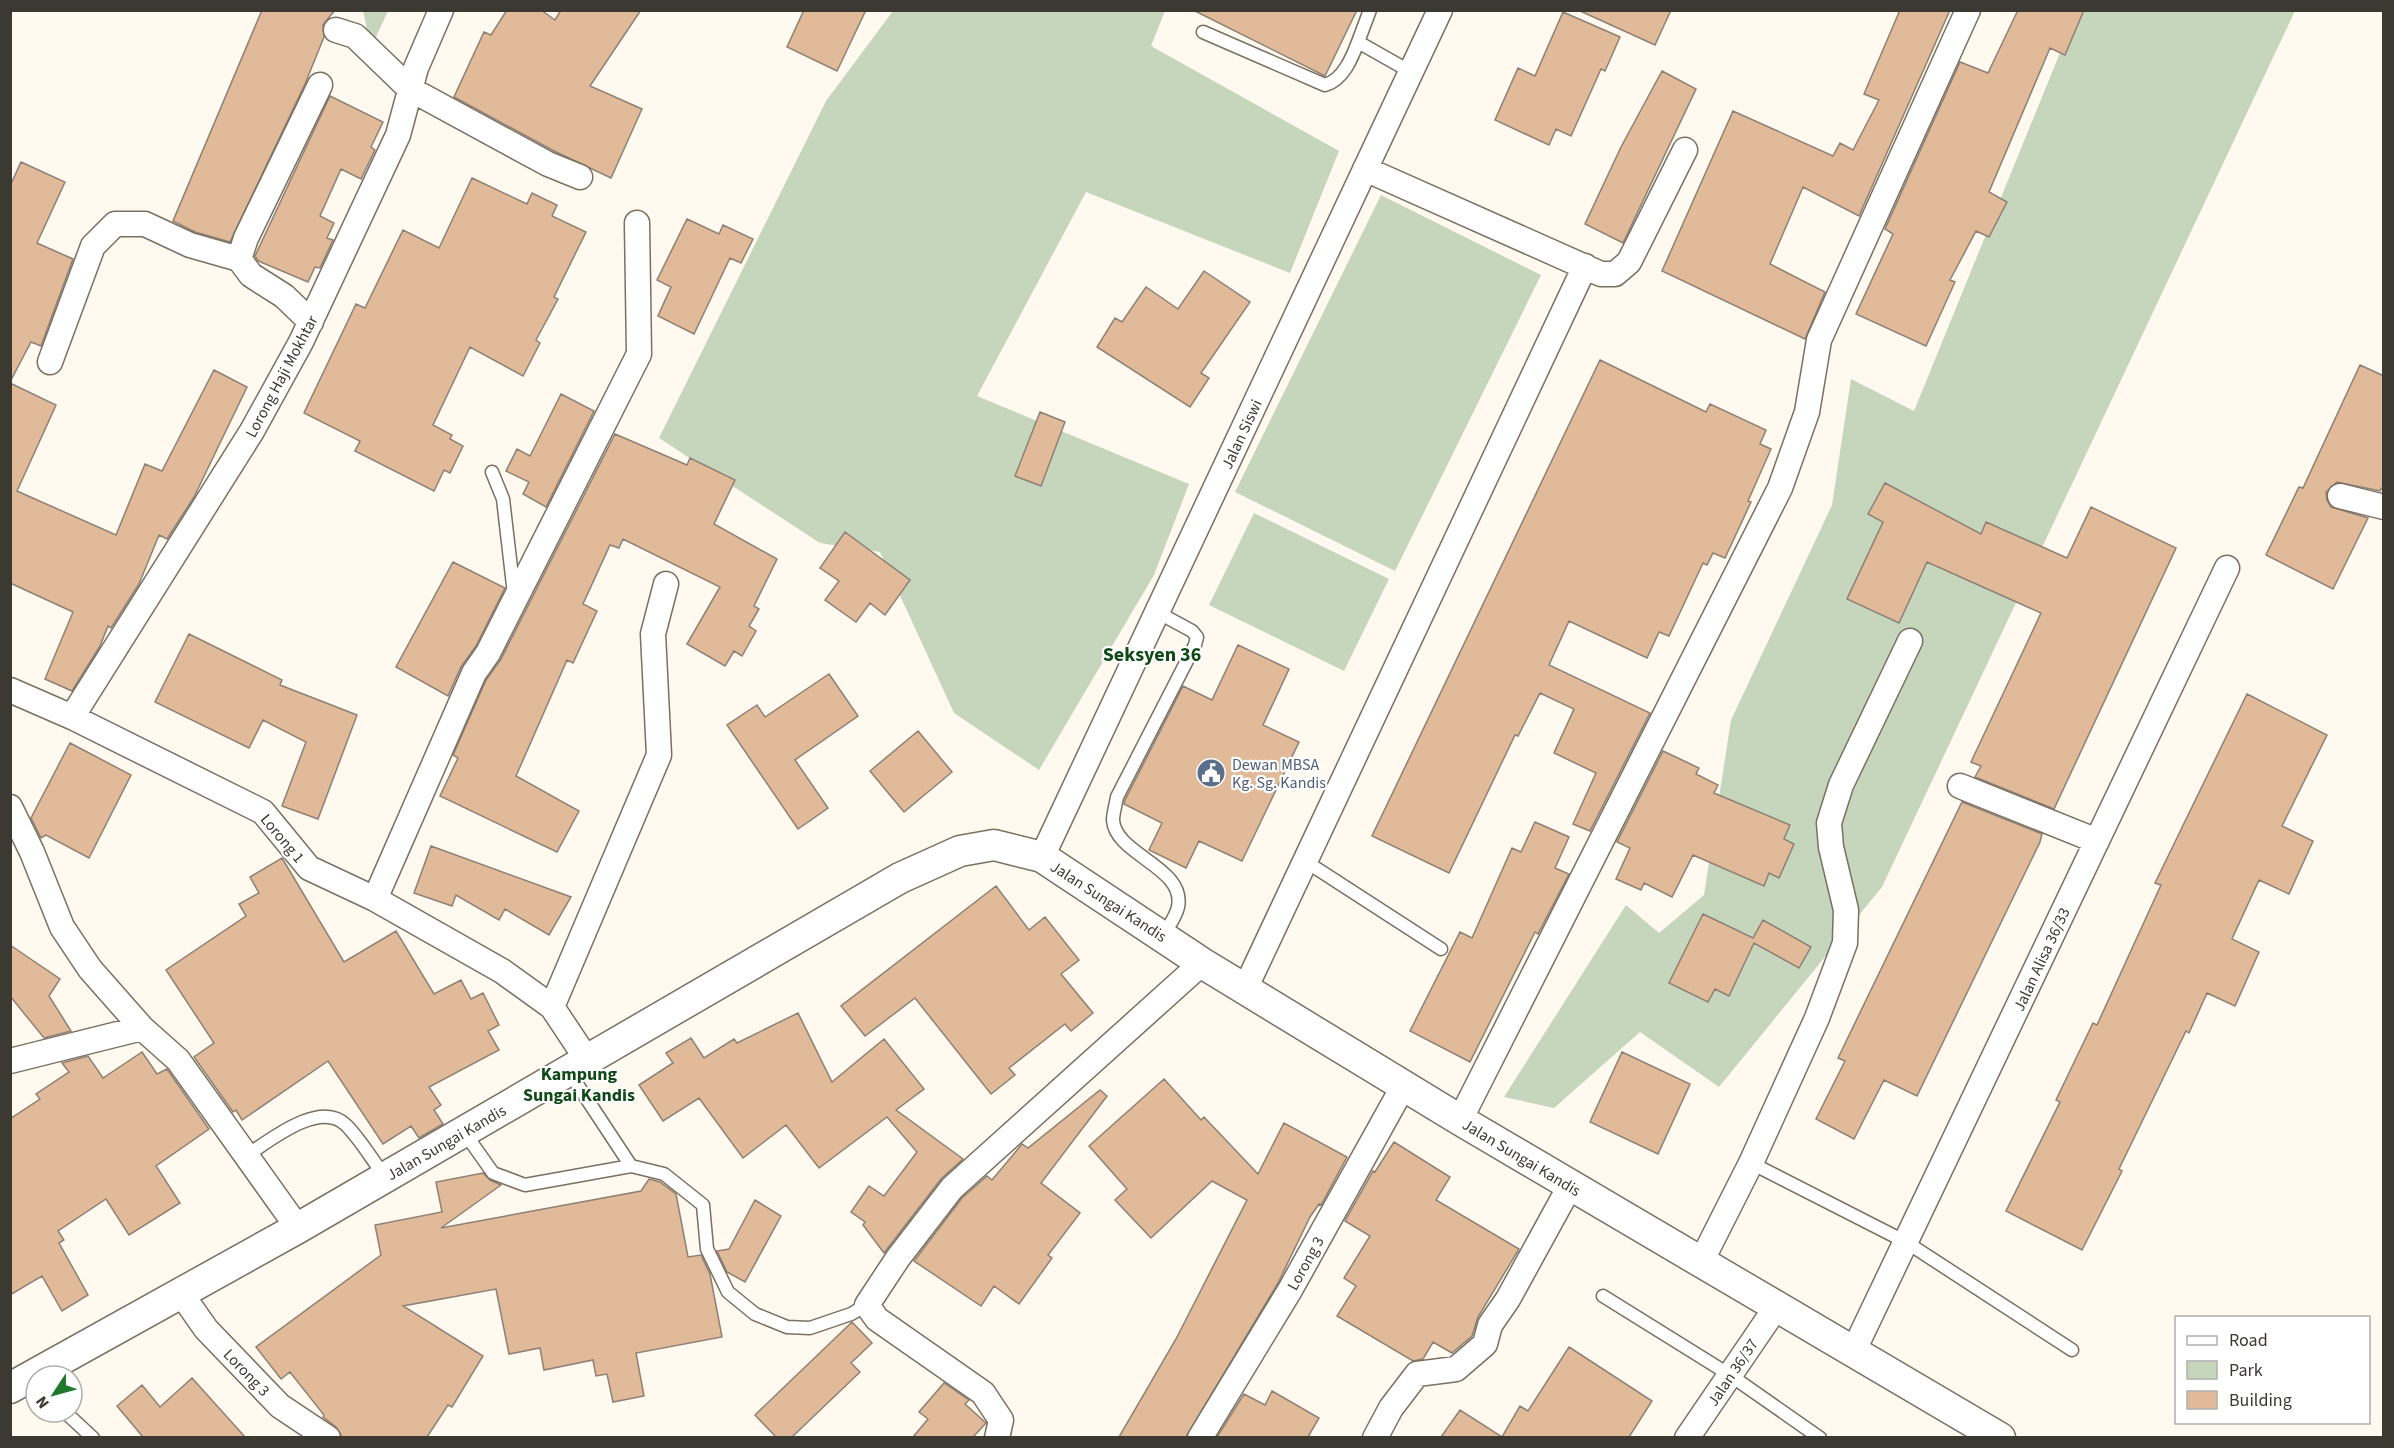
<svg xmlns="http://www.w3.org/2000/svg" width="2394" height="1448" viewBox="0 0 2394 1448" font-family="'Source Sans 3',sans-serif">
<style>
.green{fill:#c6d6bc}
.building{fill:#e1ba99;stroke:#8d8074;stroke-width:1.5}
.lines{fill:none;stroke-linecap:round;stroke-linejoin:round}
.service-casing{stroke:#797062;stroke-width:15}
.minor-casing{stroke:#797062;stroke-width:27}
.tertiary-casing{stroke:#797062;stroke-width:33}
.service{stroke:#fff;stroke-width:12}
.minor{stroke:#fff;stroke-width:24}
.tertiary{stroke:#fff;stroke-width:30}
.labels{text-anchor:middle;stroke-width:4.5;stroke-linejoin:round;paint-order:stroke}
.street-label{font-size:16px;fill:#3c3832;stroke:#fff}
.service-label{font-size:16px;fill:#4e5e75;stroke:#fff;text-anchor:start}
.neighbourhood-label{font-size:18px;font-weight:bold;fill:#0f4916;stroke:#fff}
.quarter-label{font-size:20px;font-weight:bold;fill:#0f4916;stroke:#fff}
</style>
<rect width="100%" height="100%" fill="#fff9ef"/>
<path class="green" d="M 363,11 L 388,11 L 371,48 Z
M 893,11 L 1165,11 L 1151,46 L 1339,151 L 1290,273 L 1086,192 L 977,396 L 1189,484 L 1154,575 L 1039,770 L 954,713 L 880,552 L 820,543 L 659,438 L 826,101 Z
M 2077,11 L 2295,11 L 1882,887 L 1719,1087 L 1640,1032 L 1554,1108 L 1504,1097 L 1626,905 L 1659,933 L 1704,895 L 1731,720 L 1832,505 L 1851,379 L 1914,411 Z
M 1381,195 L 1541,275 L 1395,571 L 1235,492 Z
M 1254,513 L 1389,579 L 1344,671 L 1209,605 Z"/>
<path class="building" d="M 262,10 L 335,10 L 323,25 L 324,37 L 305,84 L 230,242 L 195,232 L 173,221 Z
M 507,10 L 541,10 L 555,20 L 561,10 L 641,10 L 590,86 L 642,109 L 611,178 L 554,151 L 454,97 L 484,32 L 491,35 Z
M 804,10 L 866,10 L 837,71 L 787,47 Z
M 1193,10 L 1357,10 L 1325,76 Z
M 1578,10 L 1671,10 L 1655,45 Z
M 1900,10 L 1950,10 L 1859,216 L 1803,187 L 1770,264 L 1825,292 L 1805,339 L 1662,271 L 1733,111 L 1833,156 L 1840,143 L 1853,150 L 1879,100 L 1864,94 Z
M 2018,10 L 2084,10 L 2065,55 L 2050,48 L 1989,192 L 2007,202 L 1989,237 L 1976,231 L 1950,280 L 1955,282 L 1926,346 L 1856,314 L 1893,234 L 1885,229 L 1960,62 L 1988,73 Z
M 1563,12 L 1620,37 L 1605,71 L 1601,69 L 1571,136 L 1556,129 L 1549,145 L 1495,120 L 1518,68 L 1535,76 Z
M 1662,71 L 1696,89 L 1623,243 L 1585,224 L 1621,147 Z
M 330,96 L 383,122 L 371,147 L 375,150 L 361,179 L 341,169 L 320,216 L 334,223 L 327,238 L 333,240 L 320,268 L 315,267 L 308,282 L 258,261 L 255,256 Z
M 21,162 L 65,182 L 37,243 L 73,259 L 41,346 L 31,342 L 10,382 L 10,186 Z
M 472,178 L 527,204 L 532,193 L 557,205 L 552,216 L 586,232 L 554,297 L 558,299 L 536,340 L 540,343 L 523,376 L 470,347 L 433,425 L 452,435 L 450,439 L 463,446 L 450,473 L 444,470 L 434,491 L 355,451 L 360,441 L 304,413 L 356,304 L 365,308 L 403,230 L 439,248 Z
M 687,219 L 719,234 L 723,225 L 753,239 L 741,263 L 730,258 L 694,334 L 658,316 L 671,287 L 657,280 Z
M 1204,271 L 1250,302 L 1201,373 L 1209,378 L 1190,407 L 1097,347 L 1115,318 L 1122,322 L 1146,287 L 1178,309 Z
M 1600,360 L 1706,412 L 1710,404 L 1766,430 L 1760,444 L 1771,449 L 1748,501 L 1751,502 L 1725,558 L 1713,553 L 1707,565 L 1703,563 L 1669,636 L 1659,632 L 1647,658 L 1569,621 L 1549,665 L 1650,713 L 1590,831 L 1573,824 L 1596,773 L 1554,753 L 1574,709 L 1540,693 L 1518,736 L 1515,735 L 1449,873 L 1372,836 Z
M 2360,365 L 2384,376 L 2384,485 L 2380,491 L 2337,482 L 2326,492 L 2327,500 L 2331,507 L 2368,518 L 2333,589 L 2266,555 L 2299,487 L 2303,488 Z
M 214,370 L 247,387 L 194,497 L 167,539 L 159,535 L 139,584 L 111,628 L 108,626 L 100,646 L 72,691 L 45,679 L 73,612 L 10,583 L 10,383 L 56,405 L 17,491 L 116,535 L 145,464 L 162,471 Z
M 561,394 L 594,411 L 546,507 L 523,494 L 529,482 L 506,471 L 517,449 L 530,456 Z
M 1040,412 L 1065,422 L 1041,486 L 1015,476 Z
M 615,434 L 687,465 L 690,458 L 735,480 L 714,524 L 777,559 L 754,606 L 759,609 L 749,626 L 756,631 L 742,656 L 734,651 L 725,666 L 687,644 L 720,587 L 623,539 L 619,548 L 610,545 L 583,604 L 597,611 L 573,663 L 567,660 L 516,776 L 579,811 L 557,852 L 440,796 L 458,758 L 453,755 L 486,680 L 501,659 Z
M 1885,483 L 1981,534 L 1986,522 L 2067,558 L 2091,507 L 2176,548 L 2054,809 L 1975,777 L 1981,766 L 1971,762 L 2041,613 L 1927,562 L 1899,623 L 1847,599 L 1883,522 L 1868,514 Z
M 845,532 L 910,580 L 885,615 L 870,603 L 856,622 L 825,600 L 839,581 L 820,568 Z
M 453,562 L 505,588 L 476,646 L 461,667 L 448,696 L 396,667 Z
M 189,634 L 282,680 L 280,685 L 357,715 L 318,819 L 282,806 L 306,742 L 263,720 L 249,748 L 155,702 Z
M 1238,645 L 1289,669 L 1263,725 L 1299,742 L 1242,861 L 1199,841 L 1186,868 L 1149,850 L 1162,823 L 1124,804 L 1125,800 L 1183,686 L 1212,700 Z
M 829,674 L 858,716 L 795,760 L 828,808 L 798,829 L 727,725 L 757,705 L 765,717 Z
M 2247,694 L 2327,735 L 2282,826 L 2313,841 L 2289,894 L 2259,880 L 2232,939 L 2259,952 L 2235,1006 L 2207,993 L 2189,1033 L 2186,1031 L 2119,1169 L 2122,1171 L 2082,1250 L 2006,1211 L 2060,1102 L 2056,1100 L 2093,1023 L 2097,1025 L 2161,885 L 2155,883 Z
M 918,731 L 952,772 L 904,812 L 870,771 Z
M 70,743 L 131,775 L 89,858 L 46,835 L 41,838 L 31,818 Z
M 1663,751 L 1699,768 L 1696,774 L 1718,785 L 1714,793 L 1790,825 L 1784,839 L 1794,844 L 1779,878 L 1769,873 L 1764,886 L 1693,855 L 1672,897 L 1644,883 L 1641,890 L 1616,879 L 1630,848 L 1617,842 Z
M 1962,802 L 2042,834 L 2040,842 L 1917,1096 L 1884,1080 L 1854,1139 L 1816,1119 L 1845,1061 L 1838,1058 Z
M 1535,822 L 1569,837 L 1555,868 L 1569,874 L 1538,934 L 1535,932 L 1470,1062 L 1410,1031 L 1460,932 L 1472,938 L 1512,848 L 1521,852 Z
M 431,846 L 571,897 L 549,935 L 505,909 L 499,920 L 456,895 L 452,906 L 414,893 Z
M 282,858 L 344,962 L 396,931 L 434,994 L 461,980 L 471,999 L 483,993 L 499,1025 L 488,1031 L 499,1050 L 429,1087 L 441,1105 L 434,1110 L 443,1124 L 419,1138 L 411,1126 L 383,1144 L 328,1061 L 242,1120 L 236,1110 L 233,1112 L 194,1057 L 214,1043 L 166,970 L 246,916 L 239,904 L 259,893 L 250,877 Z
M 996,886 L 1029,930 L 1045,917 L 1079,960 L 1061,974 L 1093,1013 L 1071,1031 L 1065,1024 L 1009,1068 L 1015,1075 L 991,1094 L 915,998 L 865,1036 L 841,1006 Z
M 1703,914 L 1753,938 L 1763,920 L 1811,947 L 1799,968 L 1754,943 L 1729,996 L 1715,989 L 1708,1002 L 1669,983 Z
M 10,945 L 60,979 L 49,996 L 71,1031 L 44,1038 L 10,996 Z
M 798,1013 L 832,1082 L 884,1039 L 924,1089 L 896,1110 L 963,1159 L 941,1179 L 884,1253 L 863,1225 L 865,1222 L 851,1212 L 869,1186 L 884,1196 L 917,1152 L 887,1117 L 819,1168 L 786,1125 L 743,1158 L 699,1098 L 663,1121 L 639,1085 L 673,1063 L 666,1053 L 691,1038 L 704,1058 L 734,1039 L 737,1043 Z
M 142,1052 L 157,1074 L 167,1069 L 209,1129 L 156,1166 L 180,1203 L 129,1235 L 106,1199 L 58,1231 L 64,1240 L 59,1243 L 88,1295 L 62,1311 L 42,1276 L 10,1295 L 10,1119 L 40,1099 L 36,1094 L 69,1072 L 62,1063 L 88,1056 L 103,1078 Z
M 1622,1052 L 1690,1084 L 1658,1154 L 1590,1122 Z
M 1164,1079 L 1201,1120 L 1204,1117 L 1258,1174 L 1284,1123 L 1347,1157 L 1321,1205 L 1319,1204 L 1310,1217 L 1278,1283 L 1186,1437 L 1119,1437 L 1176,1339 L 1247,1200 L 1212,1181 L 1151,1238 L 1115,1200 L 1127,1189 L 1089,1146 Z
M 1100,1090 L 1107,1096 L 1041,1183 L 1080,1213 L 1048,1255 L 1052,1258 L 1019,1304 L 994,1286 L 981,1306 L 914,1261 L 962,1198 L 987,1176 L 992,1180 L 1022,1144 L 1028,1148 Z
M 1394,1142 L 1450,1177 L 1436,1200 L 1519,1249 L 1478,1317 L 1472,1336 L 1452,1353 L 1433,1342 L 1423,1359 L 1413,1361 L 1337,1316 L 1356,1286 L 1344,1278 L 1370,1236 L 1345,1221 L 1373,1171 L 1375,1172 Z
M 483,1173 L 490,1180 L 501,1185 L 441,1228 L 641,1191 L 649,1179 L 660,1182 L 676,1194 L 688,1257 L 701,1255 L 710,1274 L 722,1337 L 636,1353 L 644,1396 L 613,1402 L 607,1374 L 596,1376 L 593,1360 L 544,1370 L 540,1348 L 509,1354 L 496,1289 L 403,1306 L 483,1356 L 452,1407 L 448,1405 L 427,1437 L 342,1437 L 336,1427 L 323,1417 L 324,1415 L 290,1372 L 281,1379 L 256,1347 L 381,1255 L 375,1225 L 442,1212 L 436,1182 Z
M 755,1200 L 781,1216 L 745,1282 L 727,1272 L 717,1251 L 729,1249 Z
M 852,1322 L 872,1343 L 851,1363 L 860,1372 L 792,1437 L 776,1437 L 755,1415 Z
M 1569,1347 L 1652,1401 L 1629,1437 L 1441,1437 L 1460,1410 L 1502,1437 L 1520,1406 L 1528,1411 Z
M 192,1378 L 245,1437 L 143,1437 L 117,1406 L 142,1385 L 160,1407 Z
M 944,1383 L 969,1400 L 965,1404 L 986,1423 L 973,1437 L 913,1437 L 928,1419 L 919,1412 Z
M 1272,1391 L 1319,1418 L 1308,1437 L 1217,1437 L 1244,1394 L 1265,1405 Z"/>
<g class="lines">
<g class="service-casing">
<path id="service" d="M 1203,32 L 1325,85 C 1343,80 1352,58 1358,42 L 1411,72
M 1358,42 L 1370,10
M 492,472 L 503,499 L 514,594
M 1157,612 L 1192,631 L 1197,637 L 1195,645 L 1117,797 C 1116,804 1113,813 1113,820 C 1115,855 1186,867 1178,907 C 1176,917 1167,928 1163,937
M 1305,861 L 1441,949
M 464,1132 L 493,1173 L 525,1185 L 631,1166 L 569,1072
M 246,1156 C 269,1141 320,1099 346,1125 C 361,1140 373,1161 385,1177
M 1751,1163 L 1906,1242 L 2072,1350
M 631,1166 L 664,1174 L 703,1205 L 707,1249 L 728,1292 L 755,1314 L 787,1327 L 810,1328 L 851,1314 L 867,1305
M 1603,1296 L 1730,1375 L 1820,1438
M 65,1412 L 93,1438"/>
</g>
<g class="minor-casing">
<path id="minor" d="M 336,30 L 355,36 L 410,89 L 548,164 L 580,177
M 1365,169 L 1601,274 L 1615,274 L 1629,262 L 1685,150
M 311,322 L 284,296 L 251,275 L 239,259 L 246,238 L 320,85
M 50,362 L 93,246 L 115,224 L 145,224 L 190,245 L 239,259
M 2340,496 L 2384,507
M 10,690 L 72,717 L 263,812 L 309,868 L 375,899 L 502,971 L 552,1007 L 588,1061
M 72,717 L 252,431 L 301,342 L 398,135 L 416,68 L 441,10
M 1960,786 L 2097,841
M 10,807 L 32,852 L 62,927 L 90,969 L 142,1028
M 1042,857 L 1440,10
M 375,899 L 474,673 L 488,653 L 639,354 L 637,223
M 1245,989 L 1585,266
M 552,1007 L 659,755 L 653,634 L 666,584
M 10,1061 L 142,1028 L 178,1060 L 298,1228
M 1460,1120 L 1780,488 L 1807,412 L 1819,340 L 1968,10
M 1701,1262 L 1751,1163 L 1817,1018 L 1845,943 L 1846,910 L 1831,847 L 1829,823 L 1841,785 L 1910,641
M 180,1292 L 206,1329 L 280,1406 L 328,1438
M 1854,1350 L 2227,568
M 997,1438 L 1001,1420 L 983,1393 L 877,1319 L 867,1305 L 898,1258 L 952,1188 L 1202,963
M 1200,1438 L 1290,1290 L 1404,1085
M 1375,1438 L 1391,1408 L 1417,1374 L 1456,1369 L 1485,1344 L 1490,1325 L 1508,1299 L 1570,1186
M 1687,1438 L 1777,1306"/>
</g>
<g class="tertiary-casing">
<path id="tertiary" d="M 10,1388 L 298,1228 L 900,878 L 960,851 L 994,845 L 1042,857 L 1202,963 L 1460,1120 L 2000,1438"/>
</g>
<use href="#service" class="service"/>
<use href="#minor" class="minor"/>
<use href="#tertiary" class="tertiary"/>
</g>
<defs>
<g id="civic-disc" transform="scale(1.5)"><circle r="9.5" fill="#5c6f8a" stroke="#fff"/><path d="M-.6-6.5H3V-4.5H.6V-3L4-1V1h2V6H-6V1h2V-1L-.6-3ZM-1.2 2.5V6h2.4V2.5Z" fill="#fff"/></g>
</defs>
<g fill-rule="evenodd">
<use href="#civic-disc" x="1211" y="773"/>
</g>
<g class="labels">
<g class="street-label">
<text transform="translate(281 376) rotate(-62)" y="6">Lorong Haji Mokhtar</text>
<text transform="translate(1241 434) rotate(-65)" y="6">Jalan Siswi</text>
<text transform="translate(283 838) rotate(50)" y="6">Lorong 1</text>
<text transform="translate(1109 901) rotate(33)" y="6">Jalan Sungai Kandis</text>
<text transform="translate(2041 959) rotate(-65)" y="6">Jalan Alisa 36/33</text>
<text transform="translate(446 1142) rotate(-30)" y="6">Jalan Sungai Kandis</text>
<text transform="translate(1522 1157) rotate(31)" y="6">Jalan Sungai Kandis</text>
<text transform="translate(1305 1263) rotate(-61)" y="6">Lorong 3</text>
<text transform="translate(247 1372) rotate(46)" y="6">Lorong 3</text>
<text transform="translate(1732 1372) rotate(-56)" y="6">Jalan 36/37</text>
</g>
<g class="service-label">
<text x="1232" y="770">Dewan MBSA<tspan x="1232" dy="18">Kg. Sg. Kandis</tspan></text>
</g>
<g class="neighbourhood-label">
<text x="579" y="1080">Kampung<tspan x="579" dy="21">Sungai Kandis</tspan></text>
</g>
<g class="quarter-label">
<text x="1152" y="661">Seksyen 36</text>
</g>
</g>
<rect width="2394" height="1448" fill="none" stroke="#3c3832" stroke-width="24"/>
<rect x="2175" y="1316" width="195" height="108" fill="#ffffff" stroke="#b1afad" stroke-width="1.5"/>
<rect x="2187" y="1336" width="30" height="9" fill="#ffffff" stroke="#b1afad" stroke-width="1.5"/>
<text x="2229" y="1346" font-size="18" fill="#3c3832">Road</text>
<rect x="2187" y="1361" width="30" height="18" fill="#c6d6bc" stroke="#b1afad" stroke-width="1.5"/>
<text x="2229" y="1376" font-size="18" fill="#3c3832">Park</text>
<rect x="2187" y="1391" width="30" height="18" fill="#e1ba99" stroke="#b1afad" stroke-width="1.5"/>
<text x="2229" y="1406" font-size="18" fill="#3c3832">Building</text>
<g transform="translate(54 1394) rotate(234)"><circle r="28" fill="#ffffff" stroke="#b1afad" stroke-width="1.5"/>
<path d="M0-4.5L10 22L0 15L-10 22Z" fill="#1e7a2a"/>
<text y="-9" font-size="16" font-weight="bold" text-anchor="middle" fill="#3c3832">N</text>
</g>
</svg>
